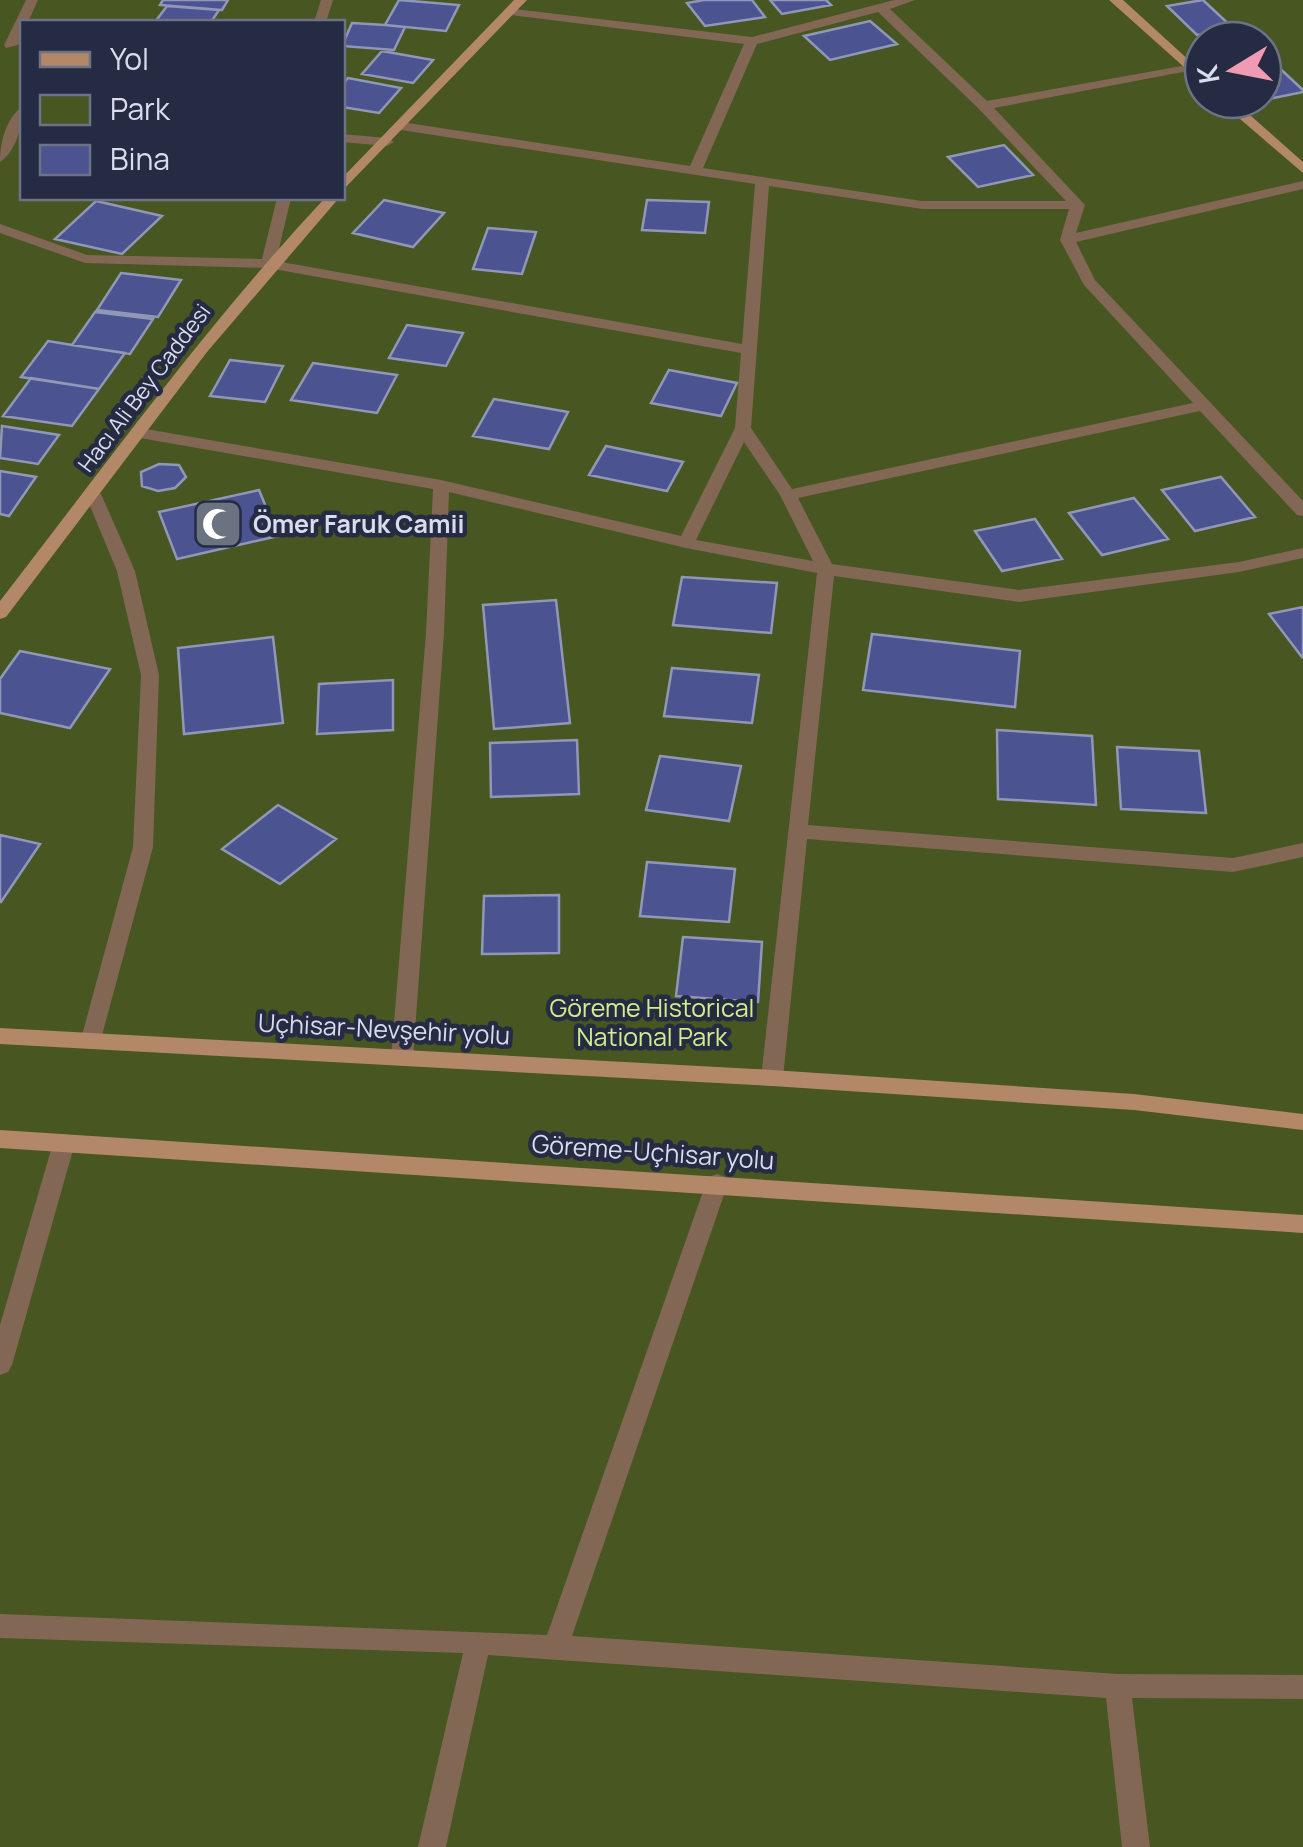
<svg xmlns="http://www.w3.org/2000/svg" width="1303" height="1847" viewBox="0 0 1303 1847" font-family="Manrope,sans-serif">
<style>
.green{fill:#485622;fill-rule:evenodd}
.building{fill:#4b5390;stroke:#9197b7;stroke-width:2.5}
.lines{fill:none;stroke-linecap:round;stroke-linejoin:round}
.street{fill:#826754;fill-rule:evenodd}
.secondary{fill:#b28869;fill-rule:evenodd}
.labels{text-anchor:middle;stroke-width:9;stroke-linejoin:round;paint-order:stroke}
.far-street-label{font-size:22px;fill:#d8dcec;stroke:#262b44}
.poi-label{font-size:25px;font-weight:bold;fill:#d8dcec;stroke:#262b44;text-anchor:start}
.park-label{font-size:25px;fill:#d1ee8b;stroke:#262b44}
.street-label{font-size:25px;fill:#d8dcec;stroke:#262b44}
</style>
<rect width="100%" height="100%" fill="#262b44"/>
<path class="green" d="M 0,0 L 1303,0 L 1303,1847 L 0,1847 ZM 22,22 L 342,22 L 342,198 L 22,198 ZM 1203,40 L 1263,40 L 1263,100 L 1203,100 Z"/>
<path class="building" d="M 163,0 L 228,0 L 222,10 L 160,5 Z
M 399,0 L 459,5 L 446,31 L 385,25 Z
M 704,0 L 752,0 L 765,17 L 705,26 L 687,3 Z
M 770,0 L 826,0 L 831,5 L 782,14 Z
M 1203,0 L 1234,29 L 1197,35 L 1167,6 Z
M 167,6 L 219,10 L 211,22 L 155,22 Z
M 870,21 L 897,44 L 830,60 L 804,36 Z
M 352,23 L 385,25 L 405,27 L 394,50 L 342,46 Z
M 382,51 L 433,60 L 413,83 L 362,74 Z
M 1274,63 L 1303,90 L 1303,92 L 1269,99 L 1263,93 L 1263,65 Z
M 348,78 L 401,88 L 379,113 L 342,107 L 342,85 Z
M 1004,145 L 1033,175 L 978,187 L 948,157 Z
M 384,200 L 444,213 L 413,247 L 353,233 Z
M 647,200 L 709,202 L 705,233 L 642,230 Z
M 96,201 L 162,216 L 122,254 L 55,239 Z
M 488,228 L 536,232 L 522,274 L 473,269 Z
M 121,273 L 181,280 L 158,317 L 97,310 Z
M 95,312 L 153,319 L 130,354 L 72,345 Z
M 407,325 L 463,333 L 446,366 L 389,358 Z
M 48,341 L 72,345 L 125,353 L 99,389 L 21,377 Z
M 230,360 L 283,366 L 265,402 L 210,396 Z
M 313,363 L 397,375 L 377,413 L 291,400 Z
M 669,370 L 737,383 L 721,416 L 651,403 Z
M 31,378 L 99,389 L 72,426 L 3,416 Z
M 494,399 L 568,412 L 549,449 L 473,436 Z
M 2,426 L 59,435 L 38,464 L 0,458 Z
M 606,446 L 683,462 L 667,491 L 589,475 Z
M 159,464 L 179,465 L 186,477 L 175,488 L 158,491 L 142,486 L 141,472 Z
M 0,471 L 36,477 L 9,516 L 0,514 Z
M 1221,477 L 1255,517 L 1195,531 L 1162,490 Z
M 259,490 L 278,536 L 177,559 L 159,512 Z
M 1134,498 L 1168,539 L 1102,555 L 1069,513 Z
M 1035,519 L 1062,559 L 1002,571 L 975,531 Z
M 682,577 L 777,583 L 771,633 L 673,625 Z
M 556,600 L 570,723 L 494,729 L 483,605 Z
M 1303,607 L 1303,656 L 1302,657 L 1269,614 Z
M 872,634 L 1020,651 L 1015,707 L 863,690 Z
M 273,637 L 283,723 L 184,734 L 178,648 Z
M 20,651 L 110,669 L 70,728 L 0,713 L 0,679 Z
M 672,668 L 759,675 L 752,723 L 664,716 Z
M 393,680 L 393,730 L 317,734 L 319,684 Z
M 997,730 L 1092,736 L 1096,805 L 998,799 Z
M 577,740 L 579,794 L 491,797 L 490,743 Z
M 1117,747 L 1199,751 L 1206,813 L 1121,809 Z
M 660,756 L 741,766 L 729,821 L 646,810 Z
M 278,805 L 336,839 L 280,884 L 222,849 Z
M 0,835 L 40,844 L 1,902 L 0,902 Z
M 647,862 L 735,869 L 729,922 L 640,916 Z
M 559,895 L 559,953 L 482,954 L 484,896 Z
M 683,937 L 762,942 L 758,1002 L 676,996 Z"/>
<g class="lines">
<path class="street" d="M 26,0 L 38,0 L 28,22 L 22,22 L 22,34 L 18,45 L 6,48 L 4,45 Z
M 321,0 L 333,0 L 326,22 L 314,22 Z
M 894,0 L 915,0 L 890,9 L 987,101 L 1193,64 L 1195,67 L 1188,71 L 994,108 L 1085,205 L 1076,233 L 1303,181 L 1303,189 L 1076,242 L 1095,280 L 1303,501 L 1303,516 L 1297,515 L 1200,411 L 798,498 L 832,564 L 1019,590 L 1239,562 L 1303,548 L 1303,558 L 1239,572 L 1019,602 L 834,576 L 808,825 L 1233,858 L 1303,843 L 1303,857 L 1233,872 L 807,839 L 783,1078 L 779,1084 L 765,1084 L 761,1078 L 817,573 L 686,548 L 449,492 L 444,633 L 413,1059 L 409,1065 L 395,1065 L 391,1059 L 426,633 L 433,489 L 140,438 L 132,433 L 140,428 L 441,480 L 681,536 L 735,428 L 741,353 L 268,268 L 85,263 L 0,233 L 0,224 L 87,255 L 262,259 L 277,198 L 291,198 L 276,261 L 742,344 L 755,184 L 401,130 L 394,126 L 401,122 L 690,166 L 744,44 L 511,15 L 506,14 L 506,8 L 752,37 ZM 878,12 L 979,109 L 1066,201 L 922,201 L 703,168 L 757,44 ZM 769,186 L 922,209 L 1069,209 L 1060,240 L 1084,285 L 1193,403 L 792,489 L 751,428 ZM 744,442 L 780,495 L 813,561 L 696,540 Z
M 22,107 C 23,125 16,152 0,162 C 0,143 6,118 22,107 Z
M 342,134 L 387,138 L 394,142 L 387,146 L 342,142 Z
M 93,489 L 101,494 L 135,571 L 159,675 L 153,847 L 101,1039 L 98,1045 L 84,1045 L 81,1039 L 133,847 L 141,675 L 117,571 L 85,494 Z
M 64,1134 L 72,1137 L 75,1143 L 12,1365 L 8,1372 L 0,1375 L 0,1325 L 53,1143 L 56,1137 Z
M 717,1174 L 725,1177 L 728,1183 L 572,1636 L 1118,1674 L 1303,1675 L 1303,1699 L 1132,1698 L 1150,1847 L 1122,1847 L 1106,1698 L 488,1655 L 446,1847 L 418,1847 L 463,1653 L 0,1638 L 0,1614 L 547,1635 L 706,1183 L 709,1177 Z"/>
<path class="secondary" d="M 514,0 L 527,0 L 342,191 L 342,178 Z
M 1109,0 L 1123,0 L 1203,73 L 1203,84 Z
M 1218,100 L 1233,100 L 1303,162 L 1303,173 Z
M 325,198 L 339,198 L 207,352 L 6,617 L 0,619 L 0,601 C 106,464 207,324 325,198 Z
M 0,1028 L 772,1070 L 1134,1094 L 1303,1114 L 1303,1130 L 1134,1110 L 772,1086 L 0,1044 Z
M 0,1130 L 1303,1215 L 1303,1233 L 0,1148 Z"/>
</g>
<defs>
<g id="mosque-square" transform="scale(2.5)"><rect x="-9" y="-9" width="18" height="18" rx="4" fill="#6b7280" stroke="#262b44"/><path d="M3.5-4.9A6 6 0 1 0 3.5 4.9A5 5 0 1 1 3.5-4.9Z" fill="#fff"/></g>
</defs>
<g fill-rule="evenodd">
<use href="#mosque-square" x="218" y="524"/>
</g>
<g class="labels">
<g class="far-street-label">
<text transform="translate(144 388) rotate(-53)" y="8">Hacı Ali Bey Caddesi</text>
</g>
<g class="poi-label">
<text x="253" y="533">Ömer Faruk Camii</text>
</g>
<g class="park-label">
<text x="652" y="1017">Göreme Historical<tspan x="652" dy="29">National Park</tspan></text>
</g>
<g class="street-label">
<text transform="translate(384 1029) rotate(3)" y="9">Uçhisar-Nevşehir yolu</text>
<text transform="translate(653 1152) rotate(4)" y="9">Göreme-Uçhisar yolu</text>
</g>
</g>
<rect x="20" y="20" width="325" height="180" fill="#262b44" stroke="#6d7287" stroke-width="2.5"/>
<rect x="40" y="52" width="50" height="15" fill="#b28869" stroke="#6d7287" stroke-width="2.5"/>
<text x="110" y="70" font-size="30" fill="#d8dcec">Yol</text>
<rect x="40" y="95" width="50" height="30" fill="#485622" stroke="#6d7287" stroke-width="2.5"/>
<text x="110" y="120" font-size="30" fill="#d8dcec">Park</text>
<rect x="40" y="145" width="50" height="30" fill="#4b5390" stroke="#6d7287" stroke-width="2.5"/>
<text x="110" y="170" font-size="30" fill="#d8dcec">Bina</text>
<g transform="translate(1233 70) rotate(260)"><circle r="48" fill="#262b44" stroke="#6d7287" stroke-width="2.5"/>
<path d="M0-8L18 38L0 25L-18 38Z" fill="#f19ab4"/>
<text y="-15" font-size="28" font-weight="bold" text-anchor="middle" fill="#d8dcec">K</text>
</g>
</svg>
